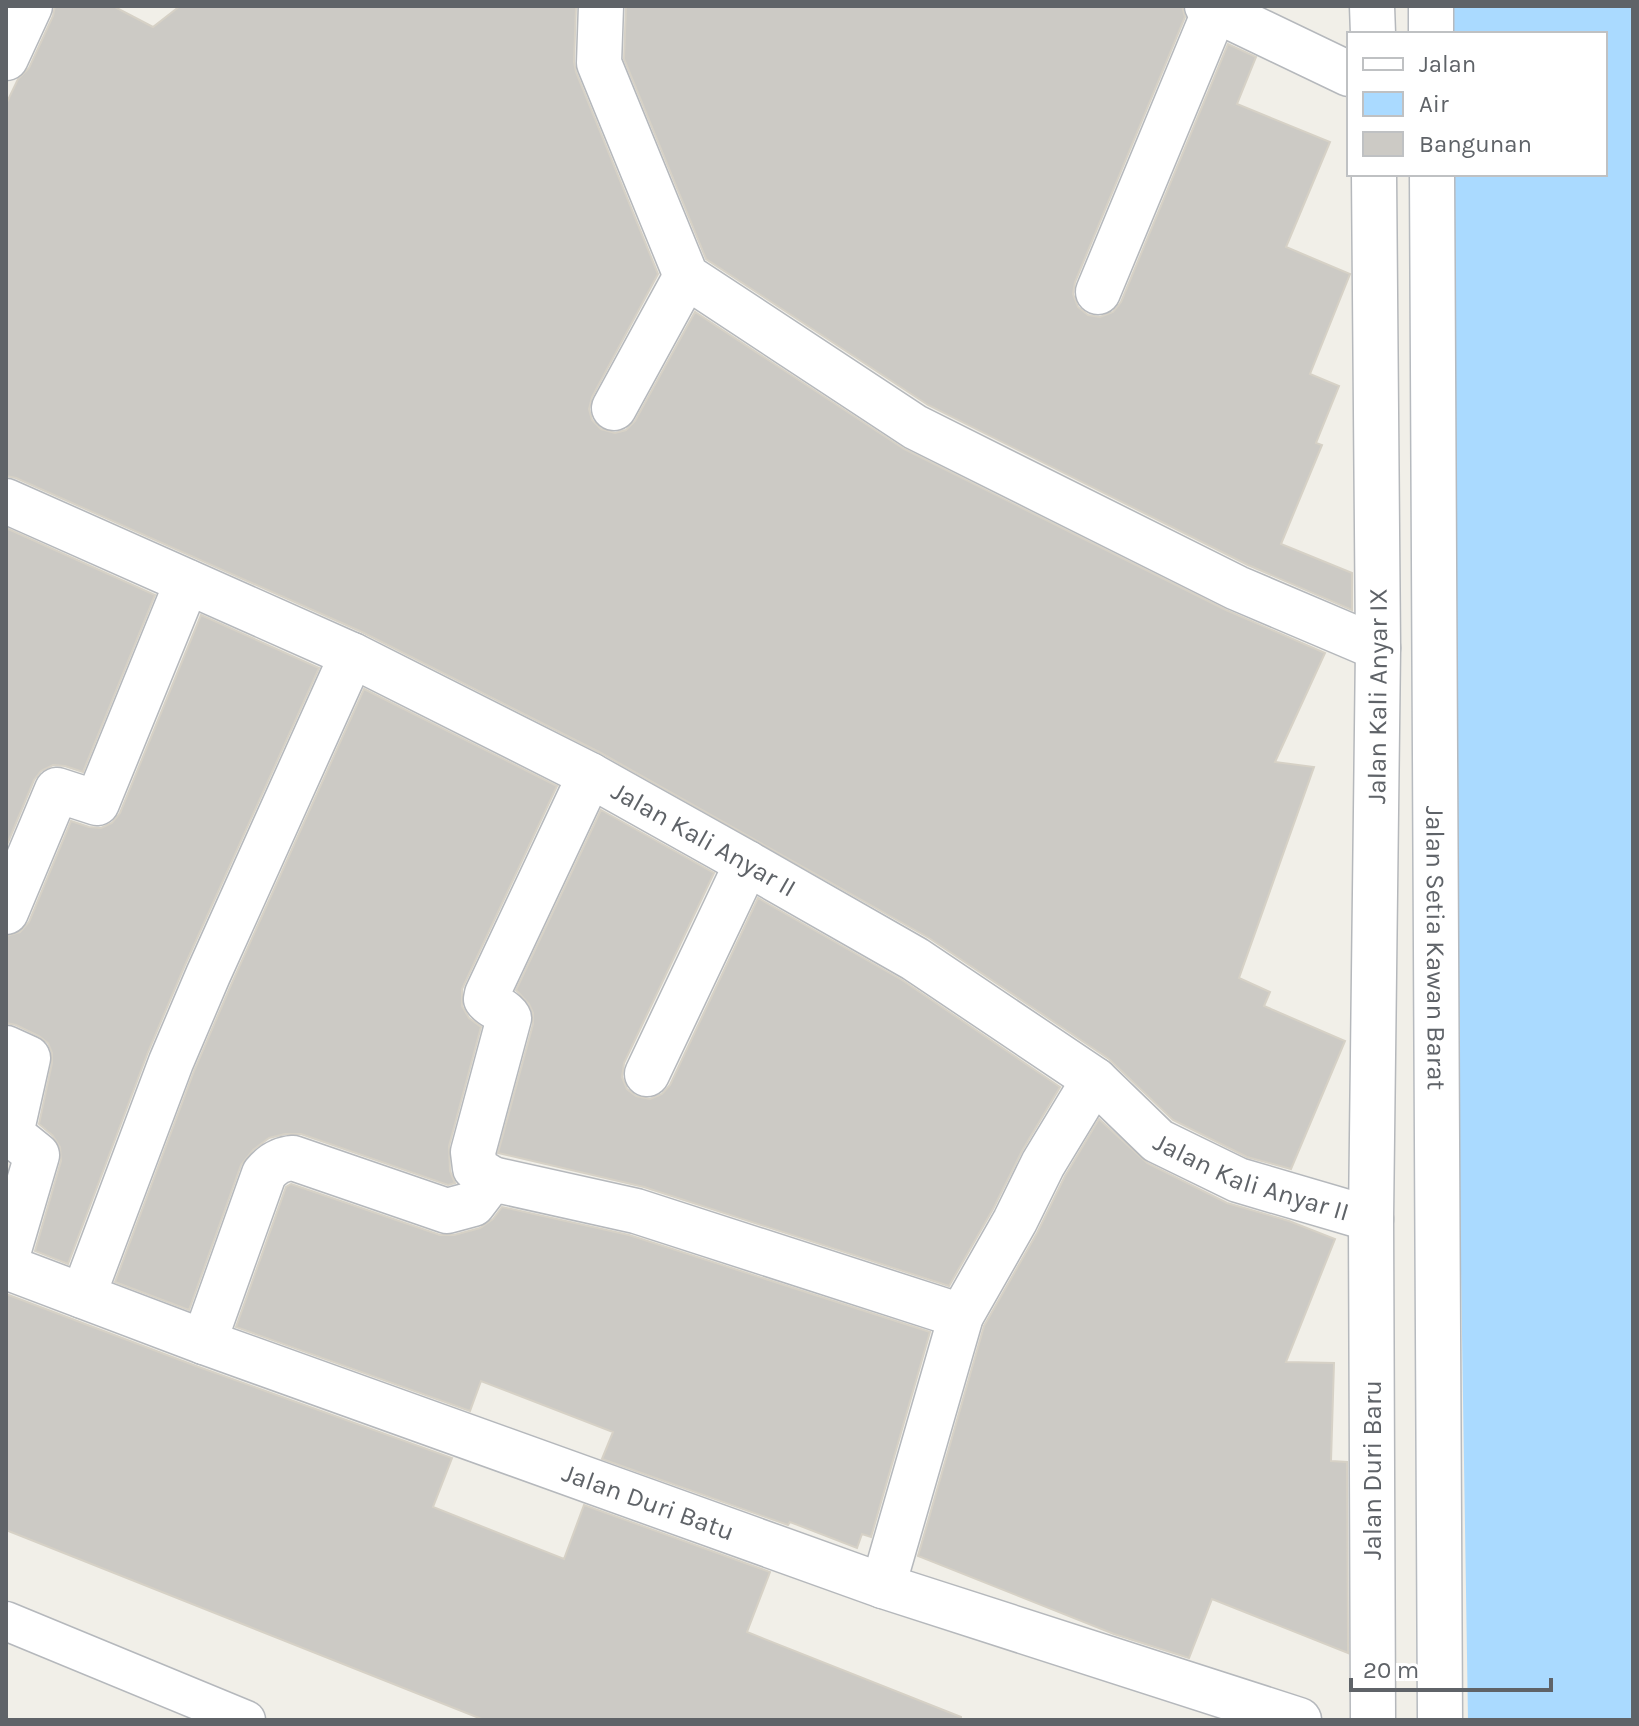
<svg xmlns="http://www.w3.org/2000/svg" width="1639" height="1726" viewBox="0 0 1639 1726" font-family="Karla,sans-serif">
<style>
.water{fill:#aadaff}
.building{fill:#cccac5;stroke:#d6d1c6;stroke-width:2}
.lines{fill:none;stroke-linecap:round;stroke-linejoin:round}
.lane-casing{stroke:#b5b8bc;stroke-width:41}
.street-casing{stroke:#b5b8bc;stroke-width:47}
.secondary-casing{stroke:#b6babf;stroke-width:47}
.lane{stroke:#fff;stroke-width:38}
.street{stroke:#fff;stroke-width:44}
.secondary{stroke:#fff;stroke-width:44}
.labels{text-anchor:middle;stroke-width:8;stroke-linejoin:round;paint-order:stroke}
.street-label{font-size:26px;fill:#5f6368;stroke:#fff}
</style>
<rect width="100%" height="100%" fill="#f1efe8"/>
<path class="water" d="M 1441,6 L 1633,6 L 1633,1720 L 1468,1720 L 1444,174 L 1605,174 L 1605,34 L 1442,34 Z"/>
<path class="building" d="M 55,6 L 113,6 L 153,27 L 180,6 L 576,6 L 574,62 L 576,72 L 658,274 L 592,397 L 589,409 L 592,420 L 601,429 L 615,433 L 626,430 L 635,421 L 695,312 L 904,449 L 1226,610 L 1325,653 L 1275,762 L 1314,767 L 1239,978 L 1270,992 L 1264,1006 L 1345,1041 L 1291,1169 L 1247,1157 L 1173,1120 L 1109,1059 L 929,938 L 601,753 L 362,632 L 16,478 L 6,476 L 6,104 L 18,79 L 29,68 L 53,16 Z
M 626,6 L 1182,6 L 1185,17 L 1075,282 L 1073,294 L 1078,307 L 1088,315 L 1100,317 L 1113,312 L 1121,302 L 1228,44 L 1256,57 L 1237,104 L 1330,142 L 1286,247 L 1350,274 L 1310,374 L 1339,386 L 1316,443 L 1322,445 L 1281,544 L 1352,573 L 1352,610 L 1248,565 L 928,405 L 706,259 L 624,59 Z
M 6,528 L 155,595 L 83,772 L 65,766 L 53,765 L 41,771 L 34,780 L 6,847 Z
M 201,615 L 319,668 L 185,965 L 148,1052 L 68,1264 L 35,1251 L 61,1161 L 60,1147 L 53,1136 L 39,1124 L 52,1063 L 52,1053 L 48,1043 L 39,1036 L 16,1025 L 6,1023 L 6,936 L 20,932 L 29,922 L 71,821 L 89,827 L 101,828 L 112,823 L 120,813 Z
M 364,689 L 557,786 L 462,989 L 462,1006 L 469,1018 L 481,1027 L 449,1146 L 450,1171 L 455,1183 L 448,1185 L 301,1134 L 285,1134 L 269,1138 L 253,1150 L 241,1165 L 189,1310 L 115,1282 L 194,1071 L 231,985 Z
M 601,810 L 714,873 L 624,1063 L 622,1077 L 627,1089 L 636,1096 L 650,1099 L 662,1094 L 670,1085 L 758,898 L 902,980 L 1060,1087 L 1022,1151 L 993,1209 L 949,1286 L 644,1187 L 498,1153 L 533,1024 L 533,1013 L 529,1004 L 516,990 Z
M 1099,1119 L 1147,1163 L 1227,1203 L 1289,1221 L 1335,1239 L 1286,1362 L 1334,1363 L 1331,1461 L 1347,1462 L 1348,1653 L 1212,1599 L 1189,1658 L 1114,1634 L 918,1556 L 984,1326 L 1037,1233 L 1065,1176 Z
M 291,1184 L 440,1235 L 454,1235 L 480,1228 L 493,1219 L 502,1207 L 629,1235 L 930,1332 L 871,1537 L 862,1534 L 857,1548 L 790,1522 L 788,1525 L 602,1459 L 613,1432 L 481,1381 L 470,1411 L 236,1327 L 286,1187 Z
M 6,1294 L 196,1366 L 452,1458 L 433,1507 L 564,1559 L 584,1505 L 770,1572 L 747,1632 L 961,1717 L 961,1720 L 484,1720 L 6,1530 Z"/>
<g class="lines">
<g class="lane-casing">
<path id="lane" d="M 6,1621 L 246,1720"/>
</g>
<g class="street-casing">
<g id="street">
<path d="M 601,6 L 599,63 L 686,276 L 915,427 L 1237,588 L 1378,648"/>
<path d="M 1207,6 L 1349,74"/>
<path d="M 1372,6 L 1373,34"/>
<path d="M 6,58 L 30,6"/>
<path d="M 1098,292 L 1215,10"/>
<path d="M 614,408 L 686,276"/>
<path id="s1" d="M 6,501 L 352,655 L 590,775 L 747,863 L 915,959 L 1095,1080 L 1158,1141 L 1238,1180 L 1371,1219"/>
<path d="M 6,912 L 57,790 L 97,803 L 187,582"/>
<path d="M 6,1048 L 28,1058 L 11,1134 L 37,1155 L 6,1260"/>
<path d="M 647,1074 L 747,863"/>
<path d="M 492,1179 L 475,1168 L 473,1152 L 509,1018 C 503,1008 492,1008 486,999 L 487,994 L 590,775"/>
<path id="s2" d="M 6,1267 L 204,1342 L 883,1586 L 1299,1720"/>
<path d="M 83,1296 L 171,1062 L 208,975 L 352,655"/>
<path d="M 204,1342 L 264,1174 C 272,1164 280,1159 293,1158 L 447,1211 L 473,1204 L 492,1179 L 636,1211 L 961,1316"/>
<path d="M 883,1586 L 961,1316 L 1015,1221 L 1043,1164 L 1089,1088 L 1095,1080"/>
<path id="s3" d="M 1373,1720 L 1371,1219 L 1378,648 L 1374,174"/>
</g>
</g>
<g class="secondary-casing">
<g id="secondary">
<path d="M 1431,6 L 1431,34"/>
<path id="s4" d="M 1432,174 L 1440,1720"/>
</g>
</g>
<use href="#lane" class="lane"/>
<use href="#street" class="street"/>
<use href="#secondary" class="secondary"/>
</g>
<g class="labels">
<g class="street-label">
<text dy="9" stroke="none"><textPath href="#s3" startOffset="1024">Jalan Kali Anyar IX</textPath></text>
<text dy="9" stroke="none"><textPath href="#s1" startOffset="776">Jalan Kali Anyar II</textPath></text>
<text dy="9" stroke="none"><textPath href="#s4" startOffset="774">Jalan Setia Kawan Barat</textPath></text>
<text dy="9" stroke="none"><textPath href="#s1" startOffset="1424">Jalan Kali Anyar II</textPath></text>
<text transform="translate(1372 1470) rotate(-90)" y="9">Jalan Duri Baru</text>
<text dy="9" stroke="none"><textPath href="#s2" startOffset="684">Jalan Duri Batu</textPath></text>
</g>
</g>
<rect width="1639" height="1726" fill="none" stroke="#5f6368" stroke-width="16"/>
<rect x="1347" y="32" width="260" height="144" fill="#ffffff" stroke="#bfc1c3" stroke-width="2"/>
<rect x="1363" y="58" width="40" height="12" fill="#ffffff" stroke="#bfc1c3" stroke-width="2"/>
<text x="1419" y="72" font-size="24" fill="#5f6368">Jalan</text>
<rect x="1363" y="92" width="40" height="24" fill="#aadaff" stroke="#bfc1c3" stroke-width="2"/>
<text x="1419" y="112" font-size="24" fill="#5f6368">Air</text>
<rect x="1363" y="132" width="40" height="24" fill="#cccac5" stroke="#bfc1c3" stroke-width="2"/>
<text x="1419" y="152" font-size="24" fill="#5f6368">Bangunan</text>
<path d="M1351 1678v12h200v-12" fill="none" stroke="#5f6368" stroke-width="4"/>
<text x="1363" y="1678" font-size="24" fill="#5f6368" stroke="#ffffff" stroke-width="6" paint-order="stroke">20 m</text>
</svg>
